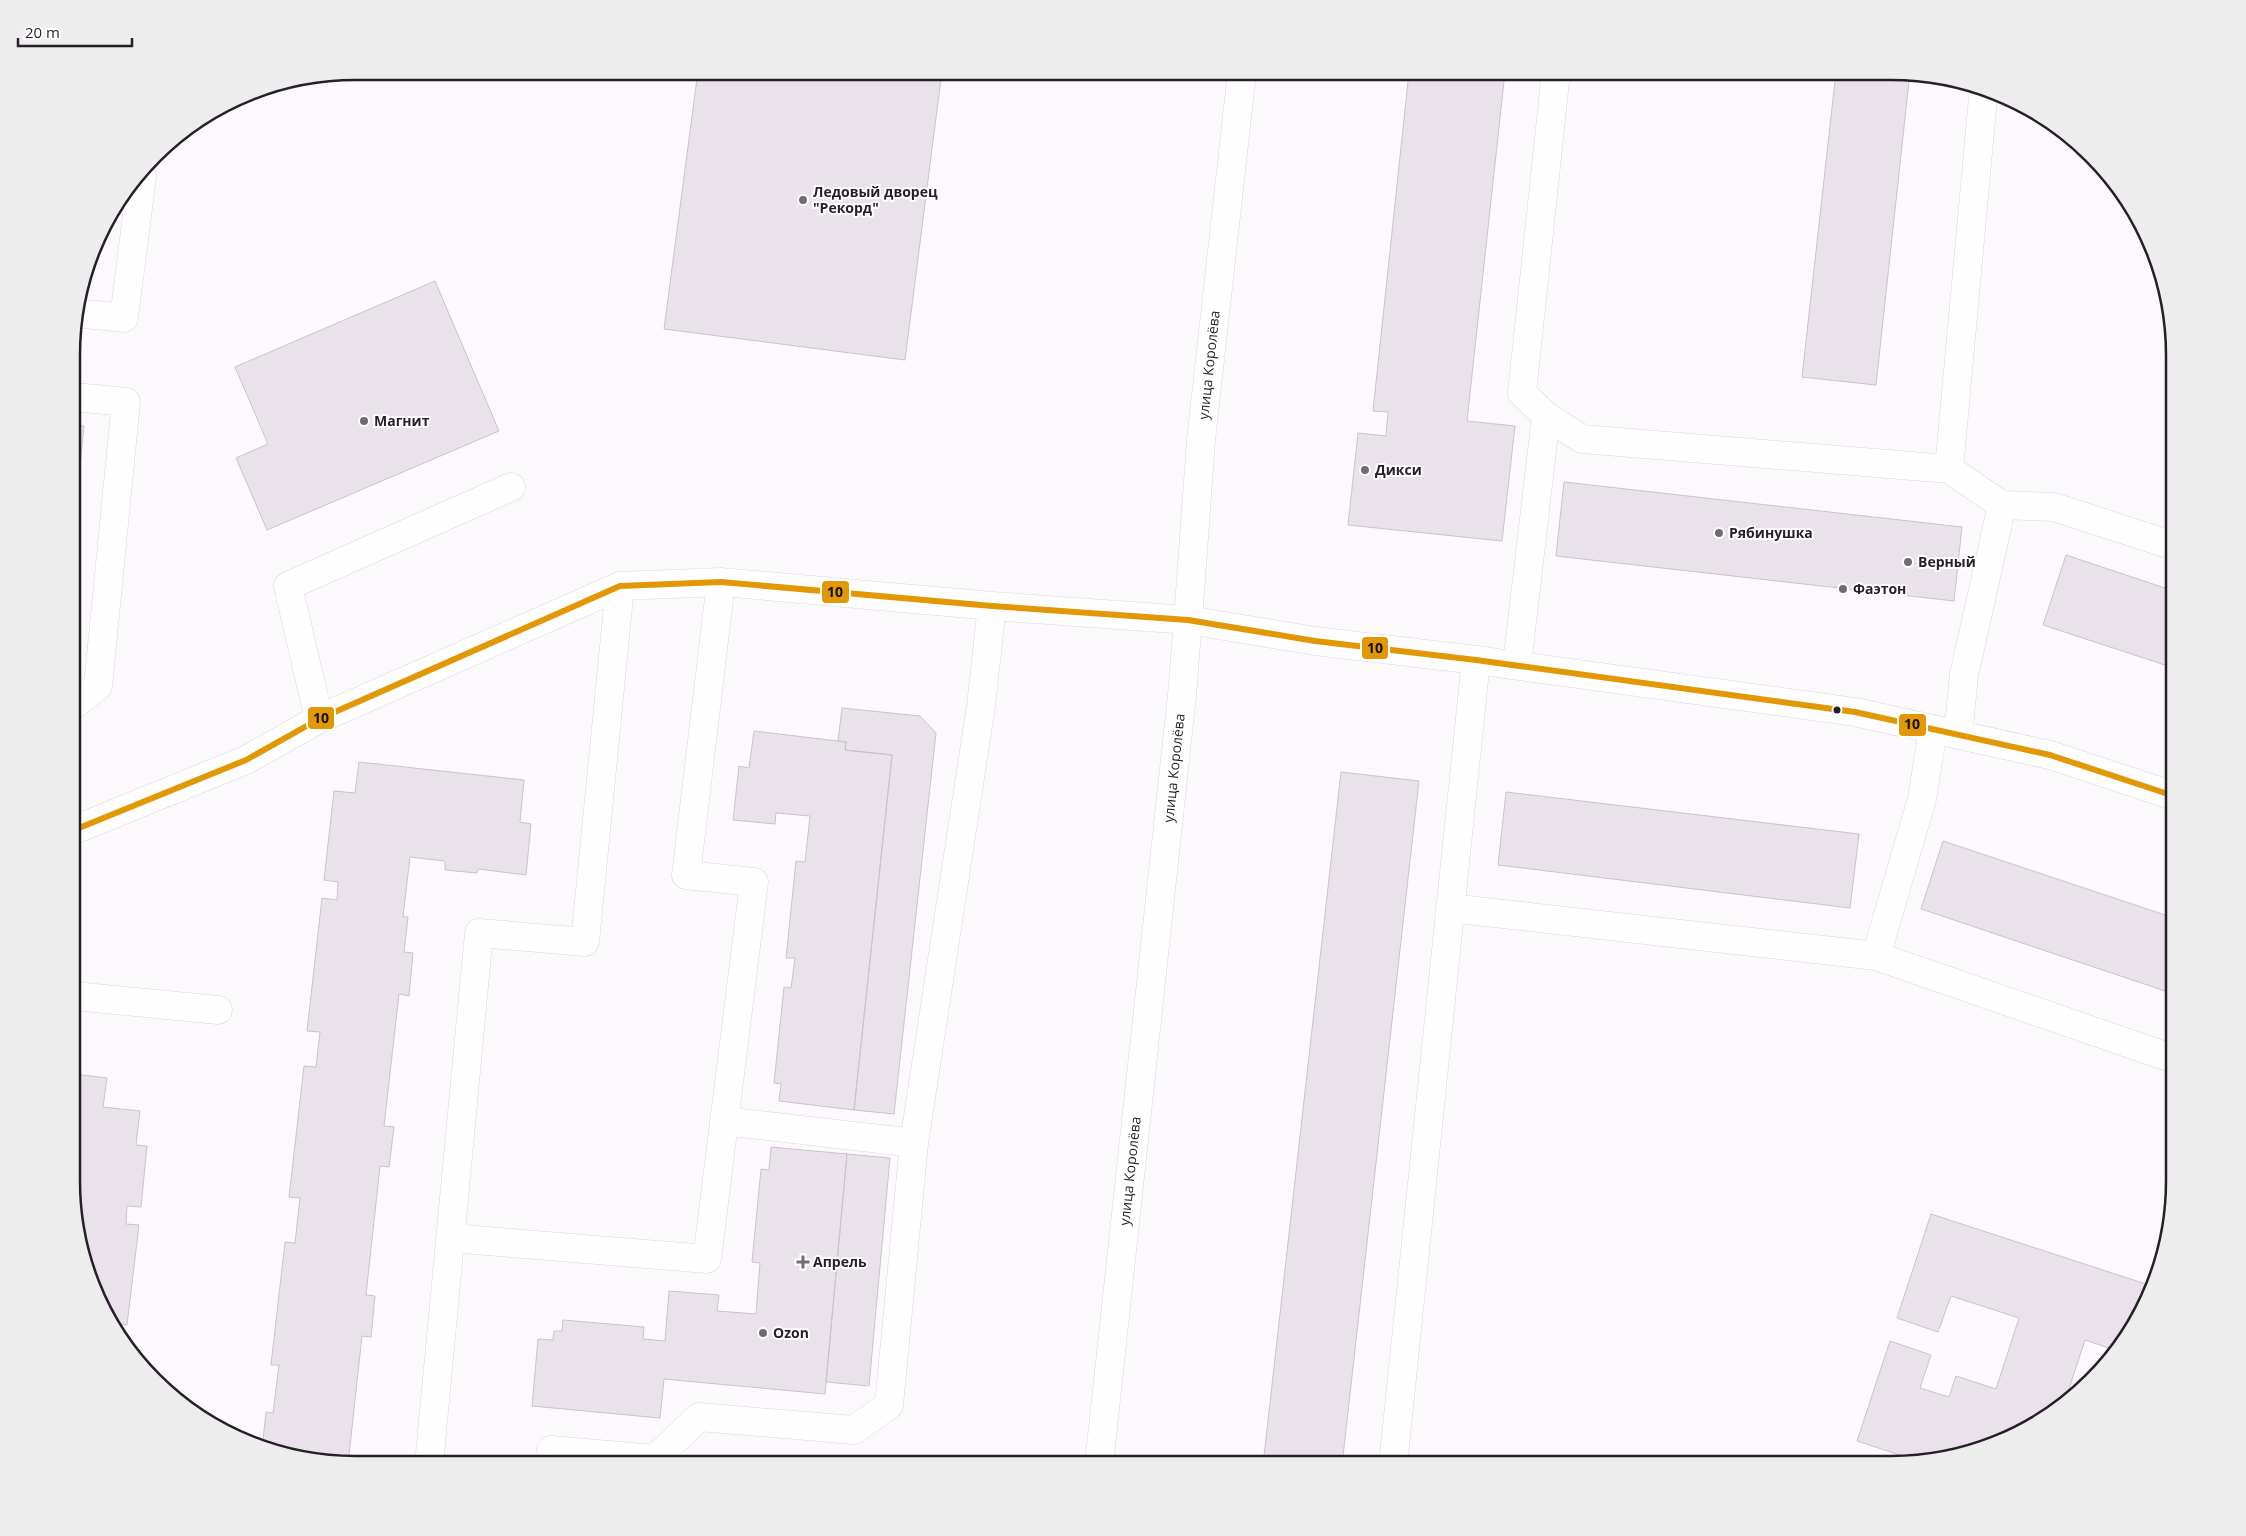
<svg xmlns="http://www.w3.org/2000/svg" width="2246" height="1536" viewBox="0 0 2246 1536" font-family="'Open Sans',sans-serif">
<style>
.building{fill:#e9e2ea;stroke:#c9c3ca}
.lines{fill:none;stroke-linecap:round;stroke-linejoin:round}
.minor-casing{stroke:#dbd5dc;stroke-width:29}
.major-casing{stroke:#dbd5dc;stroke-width:29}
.minor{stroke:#fffeff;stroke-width:28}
.major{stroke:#fffeff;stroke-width:28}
.bus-1-casing{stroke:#fff;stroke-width:10}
.bus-1{stroke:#e29804;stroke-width:6}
.poi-dot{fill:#726b73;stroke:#fff;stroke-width:2}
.bus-dot{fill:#271e29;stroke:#fff;stroke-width:2}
.labels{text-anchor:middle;stroke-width:4;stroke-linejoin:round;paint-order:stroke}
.poi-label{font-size:14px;font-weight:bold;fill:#271e29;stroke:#fff;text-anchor:start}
.street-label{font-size:14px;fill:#271e29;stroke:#fff}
.rim{fill:none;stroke:#271e29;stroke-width:2.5}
.line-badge{stroke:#fff;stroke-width:2}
.pale-badge-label{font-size:14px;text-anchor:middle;font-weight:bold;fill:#111}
</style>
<rect width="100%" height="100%" fill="#fcf9fd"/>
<path class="building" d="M 698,71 L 942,71 L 905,360 L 664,329 Z
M 1409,72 L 1505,72 L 1467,421 L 1515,426 L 1502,541 L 1348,525 L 1358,433 L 1386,436 L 1388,412 L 1373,411 Z
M 1836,72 L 1910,72 L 1876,385 L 1802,377 Z
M 435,281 L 499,431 L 267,530 L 236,458 L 268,444 L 235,367 Z
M 74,425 L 84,426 L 74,526 Z
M 1564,482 L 1962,527 L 1954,601 L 1556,556 Z
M 2066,555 L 2174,591 L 2174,668 L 2043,625 Z
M 842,708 L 920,716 L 936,733 L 894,1114 L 854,1110 L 892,755 L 845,750 L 846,742 L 838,741 Z
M 754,731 L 846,742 L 845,750 L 892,755 L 854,1110 L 779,1101 L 781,1084 L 774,1083 L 784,987 L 791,988 L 795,958 L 786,958 L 796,861 L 805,862 L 810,816 L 776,813 L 775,824 L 733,820 L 739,766 L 749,768 Z
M 359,762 L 524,780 L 520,822 L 531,824 L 526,875 L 478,869 L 477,873 L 445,870 L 445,861 L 410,857 L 403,917 L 408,917 L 404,952 L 413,953 L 409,996 L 399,994 L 384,1126 L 394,1127 L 389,1167 L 380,1166 L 366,1295 L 375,1296 L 371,1337 L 362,1336 L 348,1464 L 337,1464 L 262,1449 L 266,1412 L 273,1413 L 279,1365 L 271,1365 L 285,1242 L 295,1243 L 300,1198 L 289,1197 L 304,1066 L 316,1067 L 320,1032 L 307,1031 L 322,898 L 337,900 L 338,882 L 324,880 L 334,791 L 355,793 Z
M 1341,772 L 1419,781 L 1342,1465 L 1263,1465 Z
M 1506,792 L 1859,834 L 1850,908 L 1498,865 Z
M 1943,841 L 2174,918 L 2174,994 L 1921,909 Z
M 74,1074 L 107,1078 L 103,1107 L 140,1111 L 136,1145 L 147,1146 L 141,1207 L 127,1206 L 126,1224 L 139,1225 L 127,1325 L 113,1323 L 113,1327 L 109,1323 L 74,1218 Z
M 771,1147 L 847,1154 L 825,1394 L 664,1379 L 660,1418 L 532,1406 L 538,1339 L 553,1340 L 554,1331 L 562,1331 L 563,1320 L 644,1327 L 643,1339 L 665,1341 L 669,1291 L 719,1295 L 717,1311 L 756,1314 L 760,1263 L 752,1262 L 761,1169 L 769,1170 Z
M 847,1154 L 890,1158 L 869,1386 L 826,1382 Z
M 1931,1214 L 2152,1286 L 2118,1351 L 2085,1340 L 2064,1404 L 2017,1435 L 1964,1455 L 1918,1461 L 1857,1441 L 1890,1341 L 1931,1355 L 1920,1388 L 1949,1397 L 1956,1376 L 1996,1389 L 2019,1318 L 1951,1296 L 1938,1332 L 1897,1318 Z"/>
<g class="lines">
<g class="minor-casing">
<path id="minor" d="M 75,313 L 124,318 L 142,176
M 74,397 L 126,402 L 98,686 L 74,705
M 1546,416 L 1582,439 L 1949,469 L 2002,505
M 1949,469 L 1984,87
M 1517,665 L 1546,416 L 1522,393 L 1556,72
M 319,719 L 288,586 L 511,487
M 1958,735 L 1964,675 L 2002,505 L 2054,507 L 2174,546
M 74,830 L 246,760 L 319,719 L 620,586 L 721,582 L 992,606 L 1188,620 L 1182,695 L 1099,1464
M 1450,908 L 1876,956 L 2174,1059
M 1876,956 L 1922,799 L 1933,730
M 74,996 L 218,1010
M 914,1143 L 981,706 L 992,606
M 451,1238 L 707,1259 L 754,882 L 686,875 L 721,582
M 551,1450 L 655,1459 L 699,1417 L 854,1430 L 889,1405 L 914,1143 L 724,1121
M 429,1464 L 479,933 L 585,942 L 620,586
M 1393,1465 L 1476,660"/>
</g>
<g class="major-casing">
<path id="major" d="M 1242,72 L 1201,440 L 1188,620 L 1315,641 L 1476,660 L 1855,712 L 2050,755 L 2174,796"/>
</g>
<use href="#minor" class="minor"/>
<use href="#major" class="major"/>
<g class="bus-1-casing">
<path id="bus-1" d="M 74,830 L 246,760 L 319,719 L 620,586 L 721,582 L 992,606 L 1188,620 L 1315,641 L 1476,660 L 1855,712 L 2050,755 L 2174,796"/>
</g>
<use href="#bus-1" class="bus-1"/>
</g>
<g class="poi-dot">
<circle cx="803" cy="200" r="5"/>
<circle cx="364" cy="421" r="5"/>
<circle cx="1365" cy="470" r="5"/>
<circle cx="1719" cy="533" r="5"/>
<circle cx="1908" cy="562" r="5"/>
<circle cx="1843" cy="589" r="5"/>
<path d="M800.5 1254.5h5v5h5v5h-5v5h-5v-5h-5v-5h5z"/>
<circle cx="763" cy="1333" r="5"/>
</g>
<circle class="bus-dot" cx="1837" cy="710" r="4.5"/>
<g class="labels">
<g class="poi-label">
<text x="813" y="197">Ледовый дворец<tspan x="813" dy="16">"Рекорд"</tspan></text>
<text x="374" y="426">Магнит</text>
<text x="1375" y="475">Дикси</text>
<text x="1729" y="538">Рябинушка</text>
<text x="1918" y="567">Верный</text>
<text x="1853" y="594">Фаэтон</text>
<text x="813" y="1267">Апрель</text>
<text x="773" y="1338">Ozon</text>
</g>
<g class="street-label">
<text transform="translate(1209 365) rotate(-84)" y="5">улица Королёва</text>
<text transform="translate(1174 768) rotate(-84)" y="5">улица Королёва</text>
<text transform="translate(1130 1171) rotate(-84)" y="5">улица Королёва</text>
</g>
</g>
<path d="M0 0H2246V1536H0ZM355 80H1891A275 275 0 0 1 2166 355V1181A275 275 0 0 1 1891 1456H355A275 275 0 0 1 80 1181V355A275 275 0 0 1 355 80Z" fill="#eeedee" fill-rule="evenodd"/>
<path class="rim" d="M355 80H1891A275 275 0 0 1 2166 355V1181A275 275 0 0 1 1891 1456H355A275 275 0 0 1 80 1181V355A275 275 0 0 1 355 80Z"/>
<g class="line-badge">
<rect x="821" y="580" width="29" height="24" rx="5" fill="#e29804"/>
<rect x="1361" y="636" width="28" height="24" rx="5" fill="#e29804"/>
<rect x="307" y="706" width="28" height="24" rx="5" fill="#e29804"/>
<rect x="1898" y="713" width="29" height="24" rx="5" fill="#e29804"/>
</g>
<g class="pale-badge-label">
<text x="835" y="597">10</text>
<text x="1375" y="653">10</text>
<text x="321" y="723">10</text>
<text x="1912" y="729">10</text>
</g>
<path d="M18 38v8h114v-8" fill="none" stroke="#271e29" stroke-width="2.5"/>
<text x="25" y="38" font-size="15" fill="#271e29" stroke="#ffffff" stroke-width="4" paint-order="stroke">20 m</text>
</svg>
